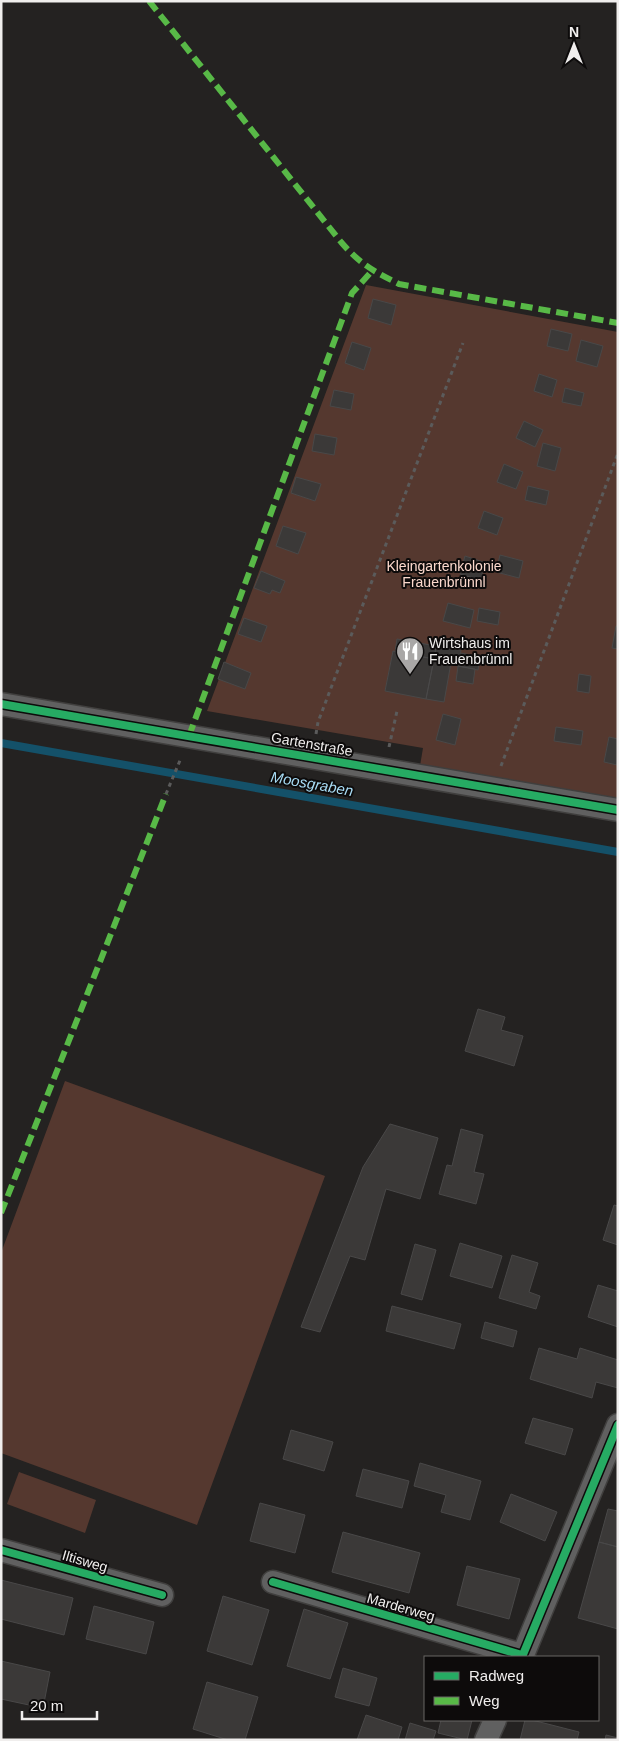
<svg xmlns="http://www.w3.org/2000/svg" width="619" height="1741" viewBox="0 0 619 1741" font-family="Arial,sans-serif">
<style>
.green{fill:#55382f}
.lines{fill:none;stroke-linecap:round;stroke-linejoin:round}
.stream{stroke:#145169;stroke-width:8}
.building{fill:#3b3938;stroke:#494848}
.street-casing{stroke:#403f3e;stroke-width:25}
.path{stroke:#5b5b5b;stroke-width:3;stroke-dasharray:4 4;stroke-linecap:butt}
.street{stroke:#606060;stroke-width:22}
.quiet{stroke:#58b947;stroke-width:6;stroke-dasharray:12 6;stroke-linecap:butt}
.cycleway-casing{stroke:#0d0b0b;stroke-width:11}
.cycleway{stroke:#26ab63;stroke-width:8}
.labels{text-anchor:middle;stroke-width:4;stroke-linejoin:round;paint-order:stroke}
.park-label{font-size:14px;fill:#fcd9cd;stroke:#0d0b0b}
.poi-label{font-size:14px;fill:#f0eeed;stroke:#0d0b0b;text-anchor:start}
.street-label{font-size:14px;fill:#f0eeed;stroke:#0d0b0b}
.water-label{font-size:15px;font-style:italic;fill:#a8dcf5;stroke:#0d0b0b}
</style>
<rect width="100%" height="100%" fill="#242221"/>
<path class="green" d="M 366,285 L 618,332 L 618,799 L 420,766 L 423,748 L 207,711 Z
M 65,1081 L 325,1176 L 197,1525 L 1,1453 L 1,1253 Z
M 19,1472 L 96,1500 L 85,1533 L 7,1504 Z"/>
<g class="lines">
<path class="stream" d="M 1,743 L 618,852"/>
</g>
<path class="building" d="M 373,299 L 396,305 L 391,325 L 368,318 Z
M 551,329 L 572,334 L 568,351 L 547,346 Z
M 581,340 L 603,346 L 597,367 L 576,361 Z
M 352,342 L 371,348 L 364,370 L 345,363 Z
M 539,374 L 557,380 L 552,397 L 534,391 Z
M 565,388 L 584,393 L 581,406 L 562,402 Z
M 334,390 L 354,394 L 351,410 L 330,406 Z
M 524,421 L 543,430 L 535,447 L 516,438 Z
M 315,434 L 337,438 L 334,455 L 312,451 Z
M 543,443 L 561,448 L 555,471 L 537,466 Z
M 504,464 L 523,472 L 516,489 L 497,482 Z
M 296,477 L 321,484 L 315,501 L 291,493 Z
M 528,486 L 549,491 L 546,505 L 525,500 Z
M 484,511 L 503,518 L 497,535 L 478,528 Z
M 283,526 L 306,533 L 298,554 L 276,546 Z
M 500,555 L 523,561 L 519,578 L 496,572 Z
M 465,556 L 486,563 L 480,580 L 460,574 Z
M 261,571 L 285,581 L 280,593 L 272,590 L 270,594 L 254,588 Z
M 448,603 L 474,610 L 470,628 L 443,621 Z
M 479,608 L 500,612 L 498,625 L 477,621 Z
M 244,618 L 267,626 L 261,642 L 238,634 Z
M 616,626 L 618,626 L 618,649 L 612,648 Z
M 397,639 L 436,646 L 434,659 L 395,652 Z
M 436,646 L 461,650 L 458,666 L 451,665 L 452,657 L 435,654 Z
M 393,651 L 434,659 L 426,699 L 385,691 Z
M 461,653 L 480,657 L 478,670 L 458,666 Z
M 435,654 L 452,657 L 444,702 L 426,699 Z
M 224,662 L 251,673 L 245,689 L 218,679 Z
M 458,666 L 475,669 L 473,684 L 456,681 Z
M 579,674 L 591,676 L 589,693 L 577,691 Z
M 443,714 L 461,719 L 455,745 L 436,740 Z
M 556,727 L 583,731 L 581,745 L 554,741 Z
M 609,737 L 618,739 L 617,765 L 604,762 Z
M 478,1009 L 505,1017 L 501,1030 L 523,1036 L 514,1066 L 465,1051 Z
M 390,1124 L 438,1138 L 420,1199 L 386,1189 L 365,1260 L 350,1256 L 320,1332 L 301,1327 L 363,1167 Z
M 461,1129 L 483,1135 L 474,1172 L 484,1174 L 476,1204 L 439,1194 L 447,1165 L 452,1166 Z
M 614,1205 L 618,1206 L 618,1245 L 603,1240 Z
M 460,1243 L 502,1256 L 492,1288 L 450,1276 Z
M 415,1244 L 436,1250 L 422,1300 L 401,1294 Z
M 512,1255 L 538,1263 L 529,1292 L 540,1296 L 536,1309 L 499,1298 Z
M 598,1285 L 618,1291 L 618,1327 L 588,1317 Z
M 392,1306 L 461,1324 L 454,1349 L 386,1331 Z
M 485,1322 L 517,1331 L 513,1347 L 481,1338 Z
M 539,1348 L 577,1359 L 580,1348 L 618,1360 L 618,1388 L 596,1382 L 592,1398 L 530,1379 Z
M 533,1418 L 573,1429 L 565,1455 L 525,1443 Z
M 291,1430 L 333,1442 L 324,1471 L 283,1459 Z
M 420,1463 L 481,1481 L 470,1520 L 441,1512 L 446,1495 L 414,1486 Z
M 363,1469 L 409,1481 L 402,1508 L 356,1496 Z
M 511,1494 L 557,1512 L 545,1541 L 500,1522 Z
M 260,1503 L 305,1515 L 295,1553 L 250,1541 Z
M 608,1509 L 618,1511 L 618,1547 L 599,1542 Z
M 343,1532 L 420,1553 L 409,1593 L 332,1572 Z
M 599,1542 L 618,1547 L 618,1629 L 578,1618 Z
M 467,1566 L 520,1579 L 509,1619 L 457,1605 Z
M 1,1580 L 73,1598 L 64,1635 L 1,1619 Z
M 223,1596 L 269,1610 L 252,1665 L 207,1651 Z
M 94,1606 L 154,1622 L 146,1654 L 86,1639 Z
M 304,1609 L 348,1623 L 330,1679 L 287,1666 Z
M 1,1661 L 50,1672 L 43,1708 L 1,1699 Z
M 343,1668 L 377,1678 L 369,1706 L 335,1697 Z
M 207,1682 L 258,1697 L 245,1740 L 228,1740 L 193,1729 Z
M 366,1715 L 402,1727 L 398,1740 L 357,1740 Z
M 441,1720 L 472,1720 L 467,1740 L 438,1733 Z
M 525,1720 L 532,1720 L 579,1732 L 577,1740 L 520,1740 Z
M 410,1723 L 436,1731 L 433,1740 L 405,1740 Z
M 606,1735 L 618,1738 L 618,1740 L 605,1740 Z"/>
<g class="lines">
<g class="street-casing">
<path id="street" d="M 1,704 L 618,810
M 1,1550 L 162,1595
M 273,1582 L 522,1655
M 522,1657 L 618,1425
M 486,1740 L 495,1720"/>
</g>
<path class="path" d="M 316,734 L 318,722 L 463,343
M 389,747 L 397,711
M 501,766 L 618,453
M 166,794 L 181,758"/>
<use href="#street" class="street"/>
<path class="quiet" d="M 149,1 L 341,242 C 360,264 373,271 399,284 L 618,323
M 189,736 L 352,293 L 372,271
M 1,1213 L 166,794"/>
<g class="cycleway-casing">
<path id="cycleway" d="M 1,704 L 618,810
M 1,1550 L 162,1595
M 273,1582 L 522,1655
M 522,1657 L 618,1425"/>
</g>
<use href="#cycleway" class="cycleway"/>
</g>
<defs>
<g id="restaurant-pin" transform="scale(1.4375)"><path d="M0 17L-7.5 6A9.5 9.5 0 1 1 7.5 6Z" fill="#a9a7a6" stroke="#0d0b0b"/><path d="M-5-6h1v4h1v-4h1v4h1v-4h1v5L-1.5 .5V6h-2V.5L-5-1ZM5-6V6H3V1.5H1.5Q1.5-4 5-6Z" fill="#fff"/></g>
</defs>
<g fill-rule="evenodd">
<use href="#restaurant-pin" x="410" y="651"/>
</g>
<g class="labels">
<g class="park-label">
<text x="444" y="571">Kleingartenkolonie<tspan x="444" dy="16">Frauenbrünnl</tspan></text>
</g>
<g class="poi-label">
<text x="429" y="648">Wirtshaus im<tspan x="429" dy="16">Frauenbrünnl</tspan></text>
</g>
<g class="street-label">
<text transform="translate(312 744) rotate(10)" y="5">Gartenstraße</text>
<text transform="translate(85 1561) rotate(16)" y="5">Iltisweg</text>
<text transform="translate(401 1607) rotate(16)" y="5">Marderweg</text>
</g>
<g class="water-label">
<text transform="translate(312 784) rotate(10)" y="5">Moosgraben</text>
</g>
</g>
<rect width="619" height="1741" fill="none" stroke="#f0eeed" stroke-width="5"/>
<rect x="424" y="1656" width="175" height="65" fill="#0d0b0b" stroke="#686665"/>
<rect x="434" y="1672" width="25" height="8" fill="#26ab63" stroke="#686665"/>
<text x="469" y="1681" font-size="15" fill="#f0eeed">Radweg</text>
<rect x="434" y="1697" width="25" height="8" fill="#58b947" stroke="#686665"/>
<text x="469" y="1706" font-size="15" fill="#f0eeed">Weg</text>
<g transform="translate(574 45)" stroke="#0d0b0b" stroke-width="4" paint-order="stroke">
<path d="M0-4L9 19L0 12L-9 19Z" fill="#f0eeed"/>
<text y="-8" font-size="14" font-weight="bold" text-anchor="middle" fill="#f0eeed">N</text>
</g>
<path d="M22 1711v8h75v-8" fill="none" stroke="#f0eeed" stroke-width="2.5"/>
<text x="30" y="1711" font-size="15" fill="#f0eeed" stroke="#0d0b0b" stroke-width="4" paint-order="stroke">20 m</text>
</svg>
